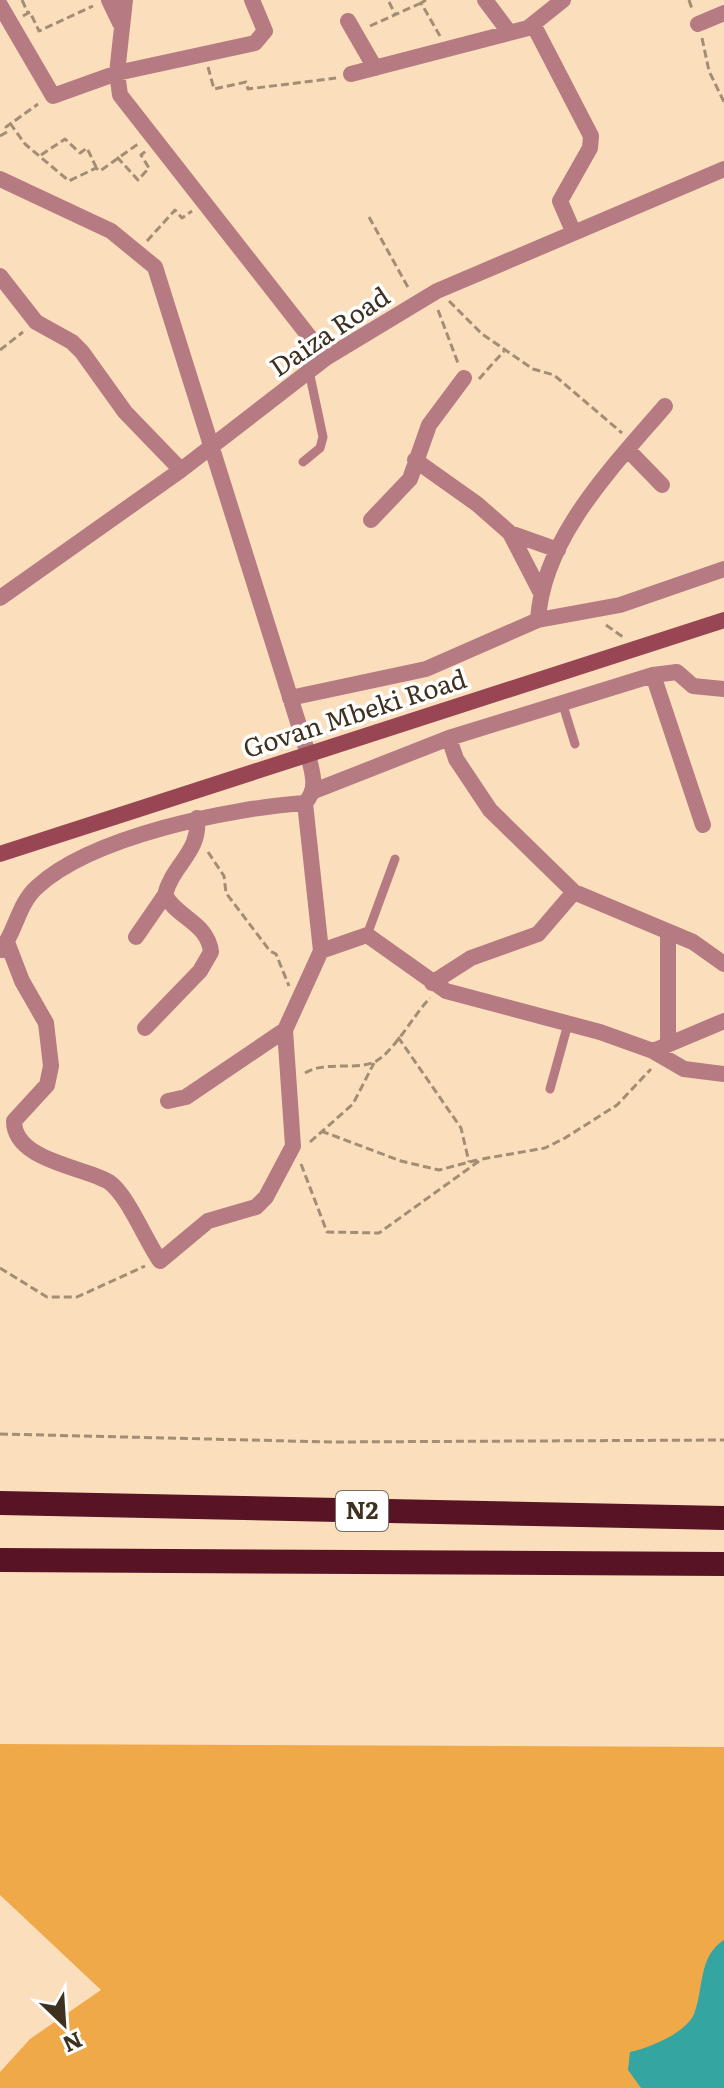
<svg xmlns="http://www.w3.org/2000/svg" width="724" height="2088" viewBox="0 0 724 2088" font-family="Literata,serif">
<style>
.green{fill:#f0a949}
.water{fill:#35a5a1}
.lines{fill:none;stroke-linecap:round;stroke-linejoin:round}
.path{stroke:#a38d73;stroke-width:3;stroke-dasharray:8 4;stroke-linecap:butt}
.lane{stroke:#b67b82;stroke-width:9}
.street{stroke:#b67b82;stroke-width:16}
.secondary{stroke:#994654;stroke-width:16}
.highway{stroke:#581424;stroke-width:24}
.labels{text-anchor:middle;stroke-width:7;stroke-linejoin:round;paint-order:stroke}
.shield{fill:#fff;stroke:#796f63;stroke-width:2}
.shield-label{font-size:24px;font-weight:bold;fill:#3f3120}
.street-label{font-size:26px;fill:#3f3120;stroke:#fff}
</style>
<rect width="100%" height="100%" fill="#fbdfbd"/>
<path class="green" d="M 0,1744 L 724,1747 L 724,2088 L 0,2088 L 0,2072 L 30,2039 L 101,1990 L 0,1895 Z"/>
<path class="water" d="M 724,1940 L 724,2088 L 641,2088 L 628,2070 L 630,2052 C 649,2048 686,2033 694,2014 C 704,1989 698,1956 724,1940 Z"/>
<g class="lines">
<path class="path" d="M 22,0 L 28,13
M 426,0 L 421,3 L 440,36
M 689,0 L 692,9
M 389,2 L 395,14
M 23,16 L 30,12 L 39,31 L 93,6
M 370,26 L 421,3
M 702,38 L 709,71 L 724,102
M 208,67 L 214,89 L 246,82 L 248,89 L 336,78
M 10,123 L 25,144 L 69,181 L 96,168 L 100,171 L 138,144
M 0,136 L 7,132 L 6,127 L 38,104
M 41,155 L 65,139 L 80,153 L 87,148 L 96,167
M 117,157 L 138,180 L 149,168 L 141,155 L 146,151
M 369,217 L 409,289
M 147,241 L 175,210 L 182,218 L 192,211
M 449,301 L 482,334 L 533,369 L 554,375 L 622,433
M 438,310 L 458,363
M 0,350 L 23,332
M 479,379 L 504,351
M 606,625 L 623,637
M 208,852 L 224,876 L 226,893 L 270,951 L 276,954 L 289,986
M 398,1037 L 461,1128 L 469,1162
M 305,1073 C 325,1061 350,1070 372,1063 C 391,1057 414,1014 430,998
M 321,1131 L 401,1161 L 439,1170 L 481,1159
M 310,1142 L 353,1104 L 374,1063
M 301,1164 L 327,1232 L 379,1233 L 482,1159 L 545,1148 L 565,1138 L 617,1105 L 651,1069
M 0,1268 L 47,1297 L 77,1297 L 145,1266
M 0,1434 L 332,1442 L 724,1440"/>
<path class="lane" d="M 303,462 L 320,448 L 323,437 L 309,371
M 562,702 L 575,744
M 367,935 L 395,859
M 550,1089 L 568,1024"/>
<path class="street" d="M 109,0 L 120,23
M 125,0 L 117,73 L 120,95 L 326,358
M 485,0 L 509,32
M 0,5 L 53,96 L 117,73 L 255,43 L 265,31 L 252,0
M 348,21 L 375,68
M 698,24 L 724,13
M 534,26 L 591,136 L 590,148 L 560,201 L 573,231
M 351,74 L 528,28 L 563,0
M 0,179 L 111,231 L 155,267 L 308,754 C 312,773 319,788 305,803 L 321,951 L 285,1030 L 293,1146 L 266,1197 L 256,1207 L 208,1221 L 160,1261 C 146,1241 127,1194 109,1182 C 85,1167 14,1161 14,1121 L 47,1085 L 51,1066 L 46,1023 L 22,981 L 7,942
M 0,276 L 36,322 L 72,342 L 82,352 L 125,412 L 181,470
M 628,450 L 662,485
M 415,460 L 477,504 L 510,533 L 558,550
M 371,520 L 410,479 L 429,425 L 464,378
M 510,533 L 540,591
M 0,598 L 181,470 L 326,358 L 437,291 L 724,169
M 538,620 C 543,537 613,467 665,406
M 653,675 L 703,825
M 290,698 L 426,669 L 538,620 L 620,605 L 724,569
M 449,738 L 456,759 L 490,810 L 574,892 L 693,942 L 724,964
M 314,791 L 449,738 L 653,675 L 677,672 L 693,686 L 724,689
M 668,933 L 668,1044
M 136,937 L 165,895
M 1,950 C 16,931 18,904 37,887 C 92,836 231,808 305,803
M 321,951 L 367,935 L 446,991 L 600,1032 L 653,1051 L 724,1021
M 432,983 L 471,958 L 538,934 L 574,892
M 145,1028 L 200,971 L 211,952 C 208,923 177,918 165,895 C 172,865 201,852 197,818
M 653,1051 L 684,1069 L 724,1074
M 168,1101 L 186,1097 L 285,1030"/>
<path class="secondary" d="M 0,854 L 724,620"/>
<path class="highway" d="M 0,1503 L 724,1518
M 0,1560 L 724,1564"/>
</g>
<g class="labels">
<rect class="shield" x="336" y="1491" width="52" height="40" rx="6"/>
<g class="shield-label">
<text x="362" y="1519">N2</text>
</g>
<g class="street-label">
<text transform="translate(330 332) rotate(-34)" y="9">Daiza Road</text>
<text transform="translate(355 714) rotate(-18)" y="9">Govan Mbeki Road</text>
</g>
</g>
<g transform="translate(64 2024) rotate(155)" stroke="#ffffff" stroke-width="6" paint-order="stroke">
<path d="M0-6L14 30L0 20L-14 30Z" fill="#3f3120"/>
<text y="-12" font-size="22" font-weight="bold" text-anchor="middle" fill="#3f3120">N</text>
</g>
</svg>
